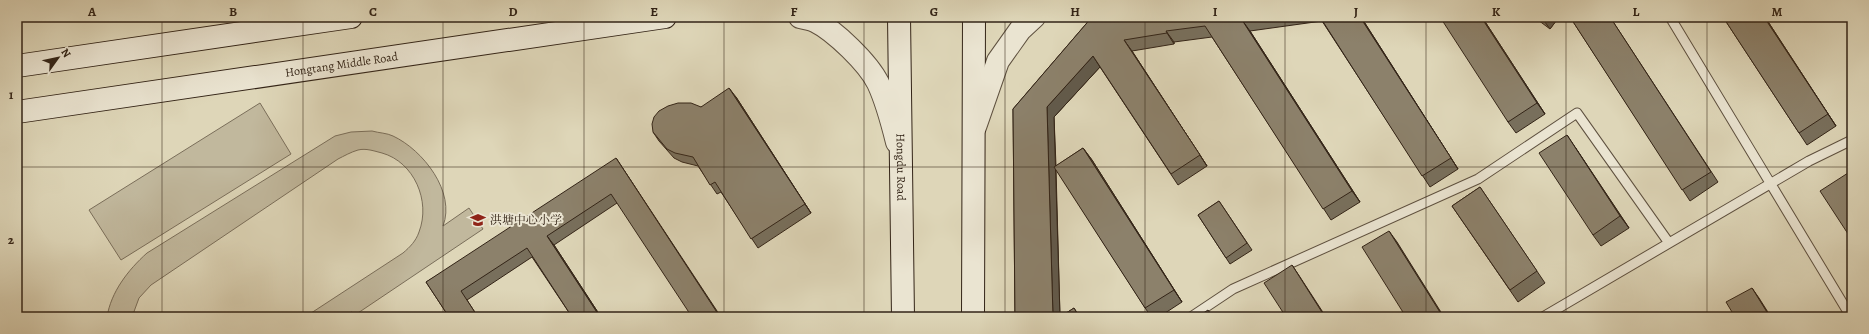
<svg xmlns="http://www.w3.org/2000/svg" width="1869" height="334" viewBox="0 0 1869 334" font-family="Alegreya,'Noto Serif SC',serif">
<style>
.green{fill:#c1b89d;stroke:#7a6e5a}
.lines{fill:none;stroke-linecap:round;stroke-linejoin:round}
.service-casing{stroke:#5e503f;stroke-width:11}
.tertiary-casing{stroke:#5e503f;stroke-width:24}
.secondary-casing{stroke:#332417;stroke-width:24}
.service{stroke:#eae4d1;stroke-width:9}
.tertiary{stroke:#eae4d1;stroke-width:22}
.secondary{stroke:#eae4d1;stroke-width:22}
.wall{fill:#786f5c;stroke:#332417}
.shaded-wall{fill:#625a4b;stroke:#332417}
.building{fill:#8c816b;stroke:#332417}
.grid{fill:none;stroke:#332417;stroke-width:1;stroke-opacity:0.55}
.labels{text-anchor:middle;stroke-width:4;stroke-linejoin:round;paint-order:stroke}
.street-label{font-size:12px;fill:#332417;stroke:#eae4d1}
.poi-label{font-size:12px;fill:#332417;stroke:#eae4d1;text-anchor:start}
.neatline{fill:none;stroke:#332417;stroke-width:1.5}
.grid-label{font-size:13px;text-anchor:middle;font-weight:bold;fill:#332417}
</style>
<rect width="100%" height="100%" fill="#ded6b8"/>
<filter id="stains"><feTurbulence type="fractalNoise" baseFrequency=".005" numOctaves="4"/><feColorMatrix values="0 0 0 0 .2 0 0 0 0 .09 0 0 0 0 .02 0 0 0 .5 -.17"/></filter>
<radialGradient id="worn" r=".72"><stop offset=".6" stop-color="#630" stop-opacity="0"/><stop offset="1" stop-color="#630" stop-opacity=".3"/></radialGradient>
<path class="green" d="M 260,103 L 291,154 L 121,260 L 89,210 Z
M 372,131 C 379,133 387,133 393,136 C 423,150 456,192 443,226 L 469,208 L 483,229 L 352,317 L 305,317 L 403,253 C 410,247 416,241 419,232 C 431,201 414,162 382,153 C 374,151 366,148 358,150 C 351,152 344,156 338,159 L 151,285 L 139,298 L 132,317 L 107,317 C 111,292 128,270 147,253 L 335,136 L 351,132 Z"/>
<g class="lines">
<g class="service-casing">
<path id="service" d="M 1670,17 L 1851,317
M 1191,317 L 1233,289 L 1478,179 L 1577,113 L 1669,243
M 1543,317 L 1809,161 L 1852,140"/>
</g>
<g class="tertiary-casing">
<path id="tertiary" d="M 800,17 C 805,18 810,19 815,21 C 835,31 868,63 878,83 C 887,102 892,122 897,142
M 975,127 L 998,61 L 1020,30 L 1034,17"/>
</g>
<g class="secondary-casing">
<g id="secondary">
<path id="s1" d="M 899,17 L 903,317"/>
<path d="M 17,66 L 351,17"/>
<path id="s2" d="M 17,112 L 665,17"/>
<path d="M 973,317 L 974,17"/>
</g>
</g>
<use href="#service" class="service"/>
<use href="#tertiary" class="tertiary"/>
<use href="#secondary" class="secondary"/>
</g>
<path class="wall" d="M 1092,17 L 1361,17 L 1458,169 L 1430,187 L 1322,21 L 1250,31 L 1360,202 L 1331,220 L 1212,37 L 1174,42 L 1174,44 L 1132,51 L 1207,166 L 1178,185 L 1100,67 L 1054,117 L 1056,166 L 1083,148 L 1092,160 L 1182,302 L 1159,317 L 1151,317 L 1056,169 L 1060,317 L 1074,308 L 1080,317 L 1015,317 L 1013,109 Z
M 1482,17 L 1545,114 L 1516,133 L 1508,122 Z
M 1534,17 L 1559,17 L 1550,29 Z
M 1570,17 L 1610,17 L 1718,182 L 1690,201 Z
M 1723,17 L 1765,17 L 1836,126 L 1807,145 Z
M 736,97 L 811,213 L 758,248 L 721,192 L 717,194 L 698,166 L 682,162 L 674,158 L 659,141 L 653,132 L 701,107 Z
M 1575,147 L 1629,228 L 1601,246 L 1593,235 Z
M 622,167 L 617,203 L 554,245 L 601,317 L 572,317 L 532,257 L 467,300 L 478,317 L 449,317 L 426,282 Z
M 1480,187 L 1545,283 L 1518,302 L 1452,206 Z
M 1219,201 L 1252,250 L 1230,264 L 1198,215 Z"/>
<path class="shaded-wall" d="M 1360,17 L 1361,17 L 1458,169 L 1451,158 Z
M 1481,17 L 1482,17 L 1545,114 L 1537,103 Z
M 1543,17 L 1559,17 L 1550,29 L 1542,18 Z
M 1764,17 L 1765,17 L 1836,126 L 1828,114 Z
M 1242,20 L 1250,31 L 1360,202 L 1352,191 Z
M 1166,31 L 1174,42 L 1174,44 L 1167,33 Z
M 1124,40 L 1132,51 L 1207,166 L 1200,155 Z
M 1093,56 L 1100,67 L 1054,117 L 1060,317 L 1053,317 L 1047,107 Z
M 729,88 L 736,97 L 811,213 L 805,204 Z
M 1567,135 L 1629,228 L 1620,216 Z
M 1083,148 L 1092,160 L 1182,302 L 1174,290 Z
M 616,158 L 622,167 L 721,317 L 720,317 Z
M 1389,231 L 1397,242 L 1444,317 L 1443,317 Z
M 547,236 L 554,245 L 601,317 L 600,317 Z
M 1292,265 L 1300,277 L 1326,317 L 1325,317 Z
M 1752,288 L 1759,298 L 1771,317 L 1770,317 Z"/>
<path class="building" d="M 1092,17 L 1265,17 L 1242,20 L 1352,191 L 1323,209 L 1205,26 L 1166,31 L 1167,33 L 1124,40 L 1200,155 L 1171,174 L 1093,56 L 1047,107 L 1053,317 L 1015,317 L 1013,109 Z
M 1320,17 L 1360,17 L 1451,158 L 1422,176 Z
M 1440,17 L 1481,17 L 1537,103 L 1508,122 Z
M 1570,17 L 1610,17 L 1711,172 L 1682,190 Z
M 1723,17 L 1764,17 L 1828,114 L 1799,133 Z
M 729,88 L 805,204 L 751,239 L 715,182 L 710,185 L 693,157 L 675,153 L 667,149 L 653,132 L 652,124 L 654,117 L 659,111 L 668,106 L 678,103 L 691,103 L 701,107 Z
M 1567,135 L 1620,216 L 1593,235 L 1539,153 Z
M 1083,148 L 1174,290 L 1145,308 L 1054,167 Z
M 616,158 L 720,317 L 692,317 L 611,194 L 547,236 L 600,317 L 572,317 L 527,248 L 461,291 L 478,317 L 449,317 L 426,282 Z
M 1848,173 L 1852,180 L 1852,240 L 1820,191 Z
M 1480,187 L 1537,271 L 1510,290 L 1452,206 Z
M 1219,201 L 1247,243 L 1226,258 L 1198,215 Z
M 1389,231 L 1443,317 L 1406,317 L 1362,247 Z
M 1292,265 L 1325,317 L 1286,317 L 1264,283 Z
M 1752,288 L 1770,317 L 1735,317 L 1726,302 Z
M 1074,308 L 1079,317 L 1060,317 Z
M 1208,310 L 1213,317 L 1197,317 Z
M 352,312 L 356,317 L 344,317 Z"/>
<path class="grid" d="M 162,17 L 162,317M 303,17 L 303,317M 443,17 L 443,317M 584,17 L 584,317M 724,17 L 724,317M 864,17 L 864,317M 1005,17 L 1005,317M 1145,17 L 1145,317M 1285,17 L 1285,317M 1426,17 L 1426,317M 1566,17 L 1566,317M 1707,17 L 1707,317M 17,167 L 1852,167"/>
<defs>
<g id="school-bare" transform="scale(1.2)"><path d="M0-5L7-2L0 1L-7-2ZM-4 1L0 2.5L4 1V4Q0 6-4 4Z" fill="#8f2418" stroke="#eae4d1" stroke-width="2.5" paint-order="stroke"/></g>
</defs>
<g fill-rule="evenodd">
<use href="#school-bare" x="478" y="220"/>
</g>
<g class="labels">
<g class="street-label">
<text dy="4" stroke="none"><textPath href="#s2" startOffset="328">Hongtang Middle Road</textPath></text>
<text dy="4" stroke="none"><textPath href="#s1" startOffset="150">Hongdu Road</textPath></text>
</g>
<g class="poi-label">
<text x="490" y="224">洪塘中心小学</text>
</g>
</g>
<rect width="1869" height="334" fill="none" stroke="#ded6b8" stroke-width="44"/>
<g transform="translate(58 58) rotate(57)" stroke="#eae4d1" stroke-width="3" paint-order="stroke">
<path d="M0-3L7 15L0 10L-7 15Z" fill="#332417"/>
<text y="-6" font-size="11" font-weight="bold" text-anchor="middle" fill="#332417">N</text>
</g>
<rect x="22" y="22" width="1825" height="290" class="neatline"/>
<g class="grid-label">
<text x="92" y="16">A</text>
<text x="233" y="16">B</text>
<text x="373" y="16">C</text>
<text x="513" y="16">D</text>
<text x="654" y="16">E</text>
<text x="794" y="16">F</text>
<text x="934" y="16">G</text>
<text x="1075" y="16">H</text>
<text x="1215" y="16">I</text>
<text x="1356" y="16">J</text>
<text x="1496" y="16">K</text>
<text x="1636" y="16">L</text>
<text x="1777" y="16">M</text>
<text x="11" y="99">1</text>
<text x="11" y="244">2</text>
</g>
<rect width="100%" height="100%" filter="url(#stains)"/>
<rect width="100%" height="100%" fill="url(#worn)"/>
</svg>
